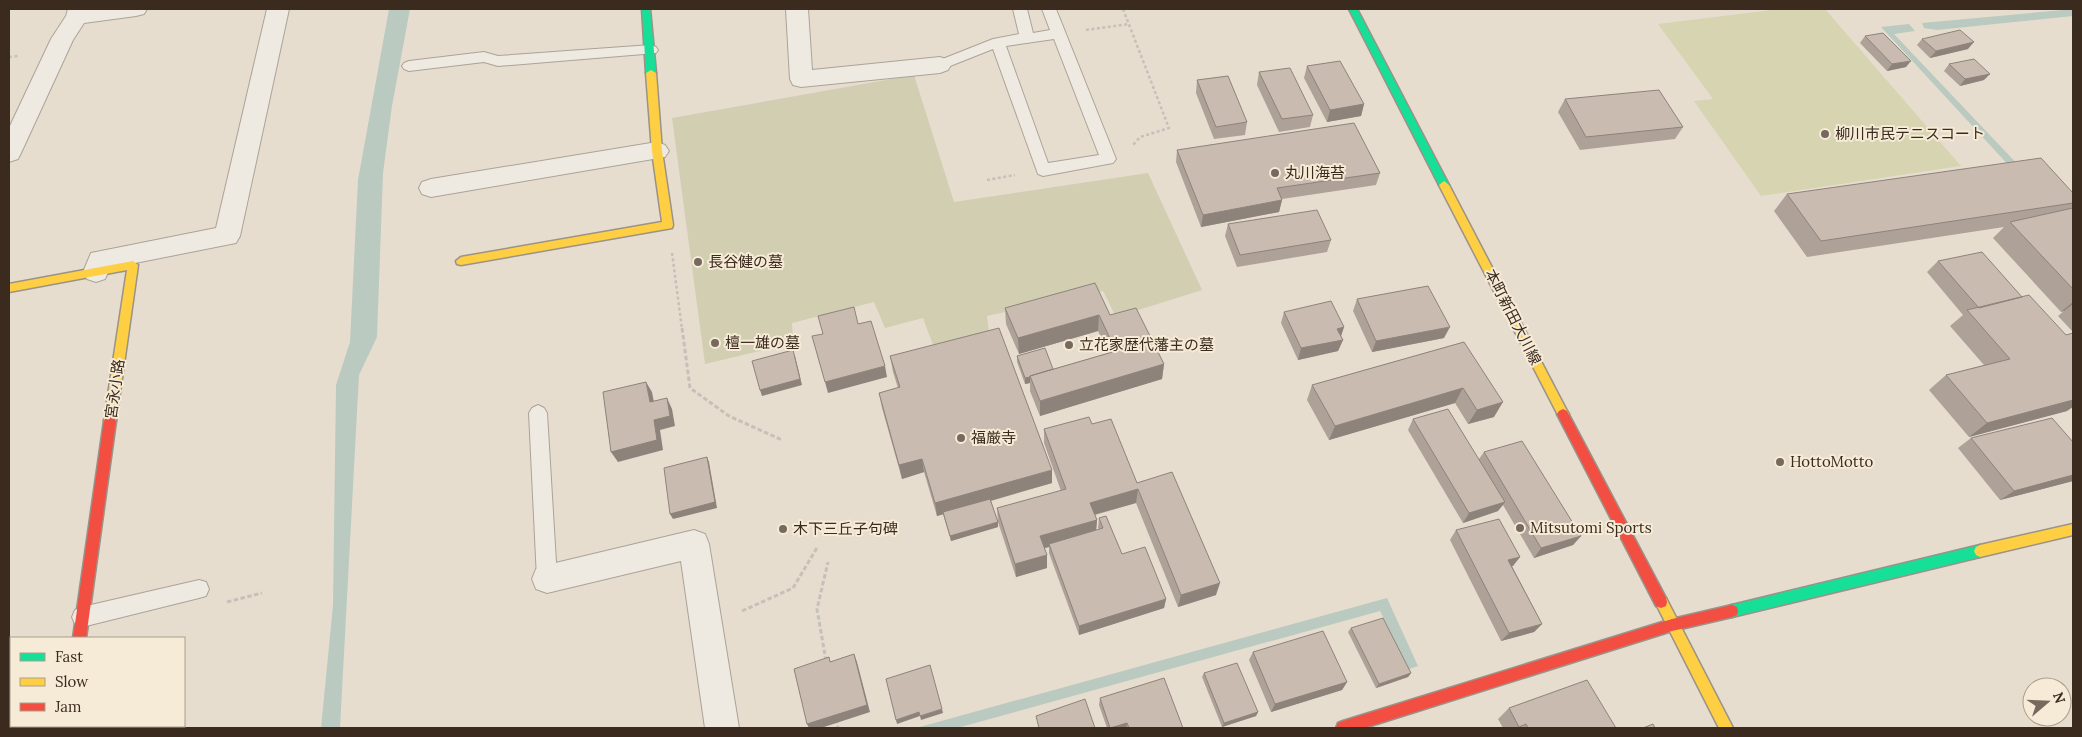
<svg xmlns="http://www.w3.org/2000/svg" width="2082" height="737" viewBox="0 0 2082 737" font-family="Lora,'Noto Sans JP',serif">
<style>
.green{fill:#d7d4b2}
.cemetery{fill:#d1ceb1}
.water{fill:#bbcac0}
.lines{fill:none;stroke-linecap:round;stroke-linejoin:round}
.lane-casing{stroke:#aba398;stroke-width:2}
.street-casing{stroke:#aba398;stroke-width:2}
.fast-casing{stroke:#9b9288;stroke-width:3}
.slow-casing{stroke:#9b9288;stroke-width:3}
.jam-casing{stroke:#9b9288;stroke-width:3}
.path-far1{stroke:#c7c0b8;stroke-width:2.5;stroke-dasharray:3 2.5;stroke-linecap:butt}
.path{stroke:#c7c0b8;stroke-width:3;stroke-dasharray:4.5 2.5;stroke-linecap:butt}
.lane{fill:#eee9e1;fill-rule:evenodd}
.street{fill:#eee9e1;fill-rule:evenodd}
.fast{fill:#16e098;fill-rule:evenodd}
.slow{fill:#ffcf43;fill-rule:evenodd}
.jam{fill:#f24e42;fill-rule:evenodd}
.wall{fill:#aea197}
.shaded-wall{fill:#8d837b}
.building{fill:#cabbb0;stroke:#8d837b}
.poi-dot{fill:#77695d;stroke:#f6ebd6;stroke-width:2}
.labels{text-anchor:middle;stroke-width:4;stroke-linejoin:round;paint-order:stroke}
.poi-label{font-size:15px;fill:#3b2b1f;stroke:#f6ebd6;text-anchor:start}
.street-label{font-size:15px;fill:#3b2b1f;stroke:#f6ebd6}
</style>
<rect width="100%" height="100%" fill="#e6ddcf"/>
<path class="green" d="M 1780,9 L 1825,9 L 1961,166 L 1761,196 L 1694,101 L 1713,99 L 1658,24 Z"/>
<path class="cemetery" d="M 914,75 L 954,202 L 1148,173 L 1202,290 L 1116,317 L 1103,291 L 987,316 L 989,332 L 933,345 L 923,318 L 885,328 L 874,302 L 792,323 L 793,343 L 705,364 L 672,118 Z"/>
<path class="water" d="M 389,9 L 410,9 L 392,106 L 383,173 L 377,337 L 359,375 L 340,728 L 321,728 L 333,605 L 336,385 L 350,342 L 358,180 Z
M 2063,10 L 2073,10 L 2073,16 L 1937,30 L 1924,28 L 1922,23 Z
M 1909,24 L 1915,31 L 1894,34 L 2023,170 L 2013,170 L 1881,27 Z
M 1387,598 L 1418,666 L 1409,669 L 1380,611 L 957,728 L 916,728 Z"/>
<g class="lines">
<g class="lane-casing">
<path id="lane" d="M 1013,9 L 1027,9 L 1033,33 L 1050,30 L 1042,9 L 1056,9 L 1116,159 L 1113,163 L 1043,176 L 1038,174 L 993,49 L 945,68 L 935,68 L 933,65 L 935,62 L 993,39 L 1019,34 ZM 1054,39 L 1099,155 L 1048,163 L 1006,46 Z
M 651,45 L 656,47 L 658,50 L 656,53 L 498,66 L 484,62 L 409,71 L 404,69 L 402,66 L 404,63 L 409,61 L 484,52 L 498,56 Z
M 538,405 L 544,408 L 547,413 L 557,579 L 554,585 L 547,588 L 540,585 L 537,579 L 529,413 L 532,408 Z
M 199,580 L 206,582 L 209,589 L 206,596 L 199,598 L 82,627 L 75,624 L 72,617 L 75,610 L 82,607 Z"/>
</g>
<g class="street-casing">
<path id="street" d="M 68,9 L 147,9 L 144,14 L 136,16 L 84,23 L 73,40 L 21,153 L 18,159 L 9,162 L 9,128 L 51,39 L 66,16 Z
M 267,9 L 289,9 L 240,236 L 236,243 L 110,268 L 105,279 L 96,282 L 87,279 L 83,272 L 91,253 L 216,228 Z
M 786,9 L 808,9 L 812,70 L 940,57 L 948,60 L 951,65 L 948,70 L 940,73 L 801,87 L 793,85 L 790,79 Z
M 657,142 L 665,145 L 669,151 L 665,157 L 431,197 L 422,194 L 419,188 L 422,182 L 431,179 Z
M 694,530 L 705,534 L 709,544 L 739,728 L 705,728 L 681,561 L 547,593 L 536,589 L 532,579 L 536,569 L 547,565 Z
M 49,726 L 83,726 L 83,728 L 49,728 Z"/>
</g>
<g class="fast-casing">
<path id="fast" d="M 642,9 L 650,9 L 656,73 L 651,76 L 646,73 Z
M 1349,9 L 1357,9 L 1449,185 L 1448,188 L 1444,189 L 1439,185 Z
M 1980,545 L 1984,547 L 1986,551 L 1984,555 L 1980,557 L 1732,617 L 1727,615 L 1726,611 L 1727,607 L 1732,605 Z"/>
</g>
<g class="slow-casing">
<path id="slow" d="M 651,70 L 656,73 L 662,151 L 673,225 L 672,228 L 461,265 L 457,264 L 456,261 L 461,257 L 662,222 L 652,151 L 646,73 Z
M 1444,181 L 1449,185 L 1567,411 L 1569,414 L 1567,417 L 1563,419 L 1559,417 L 1439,185 Z
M 133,261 L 138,265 L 116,421 L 114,425 L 110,426 L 106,425 L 104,421 L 127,270 L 9,292 L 9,284 Z
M 2073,524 L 2073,535 L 1980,557 L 1976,555 L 1974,551 L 1976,547 L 1980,545 Z
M 1661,596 L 1666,598 L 1733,728 L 1719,728 L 1655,602 L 1656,598 Z"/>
</g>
<g class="jam-casing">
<path id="jam" d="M 1563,409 L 1567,411 L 1666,598 L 1667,602 L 1666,606 L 1661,608 L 1656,606 L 1557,414 L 1559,411 Z
M 110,416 L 114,417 L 116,421 L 86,638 L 73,638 L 104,421 L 106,417 Z
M 1732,605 L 1737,607 L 1738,611 L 1737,615 L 1732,617 L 1672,631 L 1364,728 L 1336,728 L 1338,723 L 1343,721 L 1672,619 Z"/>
</g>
<path class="path-far1" d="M 1123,9 L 1169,128 L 1140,137 L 1133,145
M 1086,30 L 1129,24
M 9,57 L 18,56
M 987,180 L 1015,175
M 672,253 L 682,329"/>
<path class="path" d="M 682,328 L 690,388 L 729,416 L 782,440
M 227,602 L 262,593
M 742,611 L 793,588 L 818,546
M 826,661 L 817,609 L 828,562
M 836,719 L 838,728"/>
<use href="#lane" class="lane"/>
<use href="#street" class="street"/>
<use href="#fast" class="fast"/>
<use href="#slow" class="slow"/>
<use href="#jam" class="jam"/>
</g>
<path class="wall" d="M 1865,36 L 1906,67 L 1887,71 L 1860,43 Z
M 1922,39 L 1968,49 L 1930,58 L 1917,45 Z
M 1949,64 L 1984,80 L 1960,86 L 1944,71 Z
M 1307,66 L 1364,104 L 1361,116 L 1327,122 L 1304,78 Z
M 1259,72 L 1313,115 L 1310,127 L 1279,132 L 1257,85 Z
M 1197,80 L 1247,122 L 1245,135 L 1214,139 L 1196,93 Z
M 1565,99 L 1683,127 L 1675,139 L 1580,150 L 1558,112 Z
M 1177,150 L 1380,173 L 1376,185 L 1282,199 L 1279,212 L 1201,227 L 1176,162 Z
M 2073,193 L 2073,332 L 2058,316 L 2064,311 L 2061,312 L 1993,238 L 2004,227 L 1807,257 L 1774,211 L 1787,194 Z
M 1228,224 L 1331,240 L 1327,252 L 1237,267 L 1225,236 Z
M 1938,261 L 2022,297 L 2066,335 L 2067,411 L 1969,437 L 1929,390 L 1946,375 L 1984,365 L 1950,326 L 1963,315 L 1927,272 Z
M 1357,299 L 1444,338 L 1372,352 L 1353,311 Z
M 1005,308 L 1110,315 L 1164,364 L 1162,379 L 1040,416 L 1030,391 L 1030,383 L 1025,384 L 1017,362 L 1017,356 L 1053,369 L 1108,353 L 1098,331 L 1019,354 L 1006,324 Z
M 1284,312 L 1344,327 L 1341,336 L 1343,340 L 1338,351 L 1298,360 L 1281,323 Z
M 1464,342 L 1494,417 L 1468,424 L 1455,403 L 1329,440 L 1307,400 L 1312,385 Z
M 890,356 L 1052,483 L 991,501 L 998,522 L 998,527 L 951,541 L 943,514 L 937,516 L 924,472 L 902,479 L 882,408 L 879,393 L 898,388 L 893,372 Z
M 1413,419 L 1479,459 L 1484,452 L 1581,536 L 1573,545 L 1534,558 L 1503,505 L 1498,511 L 1463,523 L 1408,430 Z
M 1092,424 L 1137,483 L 1216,595 L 1178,607 L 1136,503 L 1095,515 L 1097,520 L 1096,530 L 1099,529 L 1098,528 L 1099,518 L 1122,554 L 1166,599 L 1164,608 L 1079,635 L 1049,553 L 1049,547 L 1045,548 L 1047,568 L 1016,577 L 998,522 L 997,508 L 1061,491 L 1044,443 L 1044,429 Z
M 1971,438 L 2070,439 L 2073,481 L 2000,500 L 1958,448 Z
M 1456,530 L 1520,557 L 1512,566 L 1542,624 L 1534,632 L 1501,641 L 1450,540 Z
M 1351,628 L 1411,673 L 1408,677 L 1376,688 L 1348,632 Z
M 1253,652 L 1347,682 L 1342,690 L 1271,712 L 1249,660 Z
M 1204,673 L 1258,712 L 1256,716 L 1222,727 L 1202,677 Z
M 1100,698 L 1183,728 L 1107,728 L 1099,705 Z
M 1509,708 L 1616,728 L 1503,728 L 1498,719 Z"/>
<path class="shaded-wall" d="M 1974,42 L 1968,49 L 1930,58 L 1936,51 Z
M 1911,61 L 1906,67 L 1887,71 L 1892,64 Z
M 1990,74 L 1984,80 L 1960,86 L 1965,79 Z
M 1364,104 L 1361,116 L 1327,122 L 1330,110 Z
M 1282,200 L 1279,212 L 1201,227 L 1203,215 Z
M 2073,302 L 2073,304 L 2064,311 L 2061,312 Z
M 1099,315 L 1098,331 L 1019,354 L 1018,338 Z
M 1344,327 L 1340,339 L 1337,329 Z
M 1450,327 L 1444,338 L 1372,352 L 1376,341 Z
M 1343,340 L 1338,351 L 1298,360 L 1301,348 Z
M 795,356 L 802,385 L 762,396 L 760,390 Z
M 1164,364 L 1162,379 L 1040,416 L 1040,401 Z
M 885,366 L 887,377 L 828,393 L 825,382 Z
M 1030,377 L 1030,383 L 1025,384 L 1025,378 Z
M 646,382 L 652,392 L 656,413 L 650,402 Z
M 1463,388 L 1455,403 L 1329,440 L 1335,426 Z
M 2073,395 L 2073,407 L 2067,411 L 1969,437 L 1987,423 Z
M 667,398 L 672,409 L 675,426 L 660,430 L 663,450 L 618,462 L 611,452 L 654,420 Z
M 1503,402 L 1494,417 L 1468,424 L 1477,410 Z
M 707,457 L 709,462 L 717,508 L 673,519 L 670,514 Z
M 922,459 L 924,472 L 902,479 L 899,465 Z
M 1052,470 L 1052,483 L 937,516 L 935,503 Z
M 2073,475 L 2073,481 L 2000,500 L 2014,491 Z
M 1138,489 L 1136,503 L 1089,516 L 1090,503 Z
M 1505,502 L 1498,511 L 1463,523 L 1469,513 Z
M 1097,520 L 1096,533 L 1049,544 L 1049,547 L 1040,549 L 1040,536 Z
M 998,522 L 998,527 L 951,541 L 950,536 Z
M 1581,536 L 1573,545 L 1534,558 L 1541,548 Z
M 1047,555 L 1047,568 L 1016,577 L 1015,564 Z
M 1520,557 L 1513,566 L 1501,569 L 1508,560 Z
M 1220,583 L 1216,595 L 1178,607 L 1181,595 Z
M 1166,599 L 1164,608 L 1079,635 L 1079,626 Z
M 1542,624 L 1534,632 L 1501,641 L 1509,633 Z
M 854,654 L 857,662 L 870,712 L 821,728 L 809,728 L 807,724 Z
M 1411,673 L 1408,677 L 1376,688 L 1379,684 Z
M 1347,682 L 1342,690 L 1271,712 L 1275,704 Z
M 942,709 L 943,713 L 921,720 L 920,716 Z
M 919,712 L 920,716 L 897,724 L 896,720 Z
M 1258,712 L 1256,716 L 1222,727 L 1224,723 Z
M 1127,723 L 1126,728 L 1110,728 Z"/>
<path class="building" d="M 1960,30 L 1974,42 L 1936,51 L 1922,39 Z
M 1883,33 L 1911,61 L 1892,64 L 1865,36 Z
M 1974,59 L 1990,74 L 1965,79 L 1949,64 Z
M 1340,61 L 1364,104 L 1330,110 L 1307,66 Z
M 1290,68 L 1313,115 L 1282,119 L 1259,72 Z
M 1228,76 L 1247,122 L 1216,127 L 1197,80 Z
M 1659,90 L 1683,127 L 1586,137 L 1565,99 Z
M 1354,123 L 1380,173 L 1277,188 L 1282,200 L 1203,215 L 1177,150 Z
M 2041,158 L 2073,193 L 2073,203 L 1821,241 L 1787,194 Z
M 2073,208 L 2073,289 L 2010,222 Z
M 1317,210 L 1331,240 L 1240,255 L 1228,224 Z
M 1982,252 L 2022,297 L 1979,308 L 1938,261 Z
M 1095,283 L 1110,315 L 1136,308 L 1164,364 L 1040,401 L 1030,376 L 1116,351 L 1099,315 L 1018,338 L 1005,308 Z
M 1428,286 L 1450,327 L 1376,341 L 1357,299 Z
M 2029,295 L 2066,335 L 2073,333 L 2073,400 L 1987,423 L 1946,375 L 2010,359 L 1967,310 Z
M 1331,301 L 1344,327 L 1337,329 L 1343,340 L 1301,348 L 1284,312 Z
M 854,307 L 858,324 L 871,321 L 885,366 L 825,382 L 812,336 L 823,334 L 818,316 Z
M 999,328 L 1052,470 L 935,503 L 922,459 L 899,465 L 879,393 L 900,387 L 890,356 Z
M 1464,342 L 1503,402 L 1477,410 L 1463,388 L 1335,426 L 1312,385 Z
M 1045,348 L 1053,369 L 1030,376 L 1030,377 L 1025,378 L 1017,356 Z
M 793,350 L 800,379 L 760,390 L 752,361 Z
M 646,382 L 650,402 L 667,398 L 670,416 L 654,420 L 657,440 L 611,452 L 603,392 Z
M 1448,409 L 1505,502 L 1469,513 L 1413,419 Z
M 1089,417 L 1092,424 L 1111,419 L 1137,483 L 1172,472 L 1220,583 L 1181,595 L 1138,489 L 1090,503 L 1097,520 L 1040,536 L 1047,555 L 1015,564 L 997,508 L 1066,489 L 1044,429 Z
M 2052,418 L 2073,442 L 2073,475 L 2014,491 L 1971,438 Z
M 1522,441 L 1581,536 L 1541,548 L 1484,452 Z
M 707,457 L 715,502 L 670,514 L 664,468 Z
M 990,499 L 998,522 L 950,536 L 943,512 Z
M 1106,516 L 1122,554 L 1145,547 L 1166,599 L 1079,626 L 1049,544 L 1103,528 L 1099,518 Z
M 1499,519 L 1520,557 L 1508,560 L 1542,624 L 1509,633 L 1456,530 Z
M 1383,618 L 1411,673 L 1379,684 L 1351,628 Z
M 1323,631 L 1347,682 L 1275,704 L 1253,652 Z
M 854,654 L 867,705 L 807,724 L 794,669 L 829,657 L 830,662 Z
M 1237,663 L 1258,712 L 1224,723 L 1204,673 Z
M 930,665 L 942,709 L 920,716 L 919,712 L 896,720 L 886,679 Z
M 1164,678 L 1183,728 L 1129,728 L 1127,723 L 1110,728 L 1100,698 Z
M 1587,680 L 1616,728 L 1528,728 L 1526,724 L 1519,727 L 1509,708 Z
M 1085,699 L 1095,728 L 1039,728 L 1036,716 Z
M 1653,724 L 1655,728 L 1643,728 Z"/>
<g class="poi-dot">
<circle cx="1825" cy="134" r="5"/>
<circle cx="1275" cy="173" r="5"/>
<circle cx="698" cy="262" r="5"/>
<circle cx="715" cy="343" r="5"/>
<circle cx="1069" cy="345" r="5"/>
<circle cx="961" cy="438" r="5"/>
<circle cx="1780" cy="462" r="5"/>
<circle cx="1520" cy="528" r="5"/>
<circle cx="783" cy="529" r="5"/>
</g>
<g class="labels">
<g class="poi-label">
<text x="1835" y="139">柳川市民テニスコート</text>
<text x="1285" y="178">丸川海苔</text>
<text x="708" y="267">長谷健の墓</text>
<text x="725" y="348">檀一雄の墓</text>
<text x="1079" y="350">立花家歴代藩主の墓</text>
<text x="971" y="443">福厳寺</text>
<text x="1790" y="467">HottoMotto</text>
<text x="1530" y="533">Mitsutomi Sports</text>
<text x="793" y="534">木下三丘子句碑</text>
</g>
<g class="street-label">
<text transform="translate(1513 317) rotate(63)" y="5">本町新田大川線</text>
<text transform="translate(115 389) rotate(-82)" y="5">宮永小路</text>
</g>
</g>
<rect width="2082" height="737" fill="none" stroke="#3b2b1f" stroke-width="20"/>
<rect x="10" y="637" width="175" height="90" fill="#f6ebd6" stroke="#ab9e8d"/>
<rect x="20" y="653" width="25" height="8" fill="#16e098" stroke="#ab9e8d"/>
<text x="55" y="662" font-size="15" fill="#3b2b1f">Fast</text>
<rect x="20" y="678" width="25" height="8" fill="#ffcf43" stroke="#ab9e8d"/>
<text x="55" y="687" font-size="15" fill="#3b2b1f">Slow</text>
<rect x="20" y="703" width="25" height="8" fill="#f24e42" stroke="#ab9e8d"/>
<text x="55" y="712" font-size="15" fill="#3b2b1f">Jam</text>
<g transform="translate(2047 702) rotate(71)"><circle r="24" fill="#f6ebd6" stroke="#ab9e8d"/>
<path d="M0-4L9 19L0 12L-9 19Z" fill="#77695d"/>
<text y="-8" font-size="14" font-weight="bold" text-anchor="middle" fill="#3b2b1f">N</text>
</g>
</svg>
